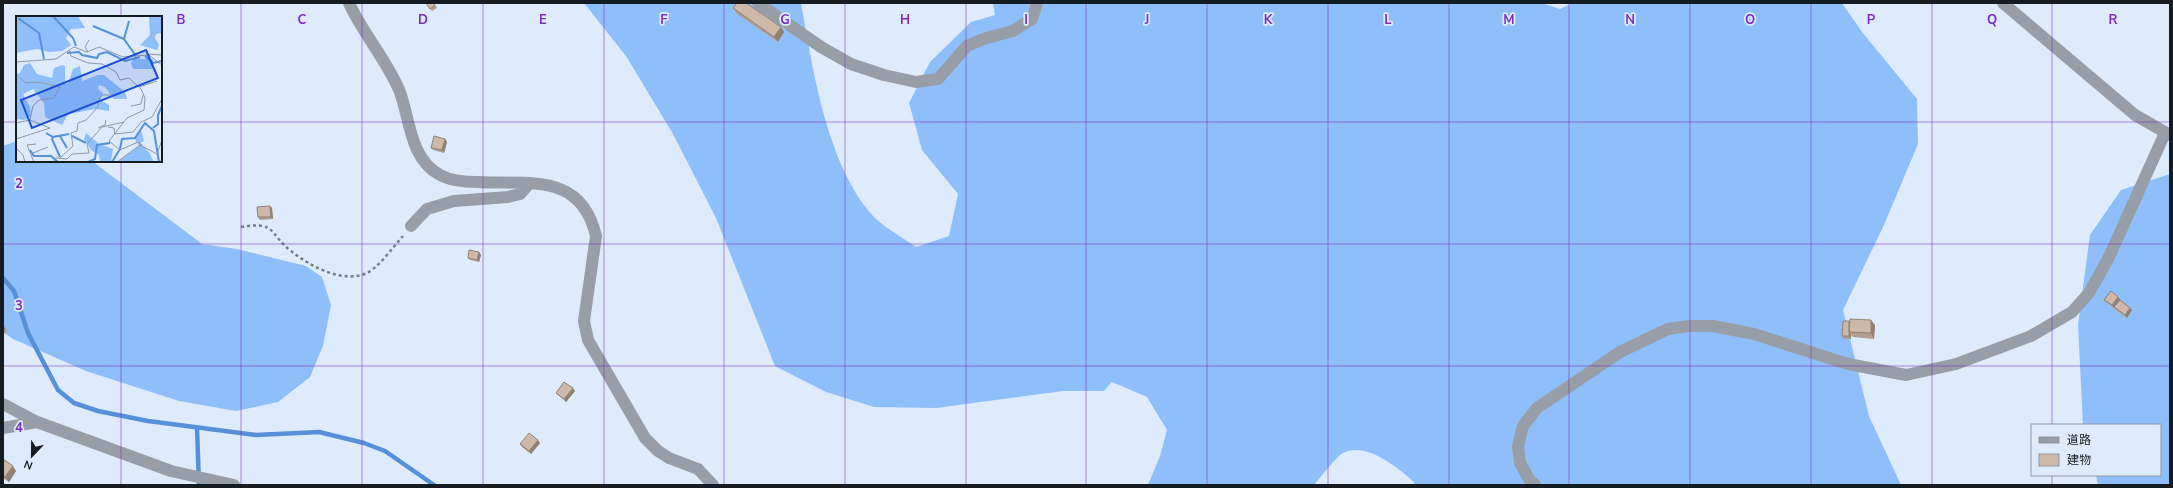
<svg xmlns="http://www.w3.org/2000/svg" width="2173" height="488" viewBox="0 0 2173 488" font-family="'Nunito Sans','Noto Sans JP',sans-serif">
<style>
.forest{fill:#8fbffb}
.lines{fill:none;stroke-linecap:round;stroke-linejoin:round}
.stream{stroke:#5690d8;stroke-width:4.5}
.path{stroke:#737c88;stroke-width:2.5;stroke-dasharray:3 3;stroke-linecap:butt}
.minor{stroke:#979ea7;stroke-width:12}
.wall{fill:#b19e90}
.shaded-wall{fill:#908176}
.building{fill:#ceb8a8;stroke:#908176}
.grid{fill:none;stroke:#7b2cbf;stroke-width:1;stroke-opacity:0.55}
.inset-river{fill:none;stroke:#5690d8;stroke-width:2}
.inset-road{fill:none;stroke:#8e98a5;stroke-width:1}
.view{fill:#1d4ed8;fill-opacity:0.15;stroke:#1d4ed8;stroke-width:2}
.inset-edge{fill:none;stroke:#151b22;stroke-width:2}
.grid-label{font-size:13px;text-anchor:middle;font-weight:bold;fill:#7b2cbf;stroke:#deebfc;stroke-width:3.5;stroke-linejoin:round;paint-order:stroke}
</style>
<rect width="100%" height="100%" fill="#deebfc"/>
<path class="forest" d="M 584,3 L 801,3 C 813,70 827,166 874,217 C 885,228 902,237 916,247 L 949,236 L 958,194 L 922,150 L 909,103 L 930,62 L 971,22 L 995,15 L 993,3 L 1541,3 L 1560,9 L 1572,3 L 1842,3 L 1862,32 L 1917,99 L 1918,144 L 1884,225 L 1843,310 L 1869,416 L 1901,485 L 1414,485 L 1414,482 C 1398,468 1366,441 1343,453 C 1337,456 1320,478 1314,485 L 1148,485 L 1160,456 L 1167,430 L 1147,397 L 1112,382 L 1104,391 L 1063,391 L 936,408 L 874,407 L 826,392 L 775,366 L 716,218 L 673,134 L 626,56 Z
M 17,141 L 17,161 L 92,161 L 202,244 L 237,249 L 306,266 L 322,277 L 331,305 L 323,346 L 310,377 L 278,402 L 236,411 L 179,401 L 86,371 L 13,339 L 3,332 L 3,146 Z
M 2170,174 L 2170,485 L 2098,485 L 2096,475 L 2160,475 L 2160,425 L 2083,425 L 2078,325 L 2090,235 L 2121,190 Z"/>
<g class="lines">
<path class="stream" d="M 3,278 L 14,291 L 28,333 L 58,390 L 74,403 L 98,411 L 148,421 L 256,435 L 319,432 L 364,443 L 385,451 L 434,485
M 197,428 L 199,485"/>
<path class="path" d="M 241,227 C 277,221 268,233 291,251 C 310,266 342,284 367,273 C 379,267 394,246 403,236"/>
<path class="minor" d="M 349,3 C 363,34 387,60 400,92 C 410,120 410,159 440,175 C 451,181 465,182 478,182 C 530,185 581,172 596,236 L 584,321 L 588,340 L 645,438 L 658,451 L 669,458 L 698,469 L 713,485
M 758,3 L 821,47 L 851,64 L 884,75 L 916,82 L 938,79 L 967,46 L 983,39 L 1013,31 L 1032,19 L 1037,3
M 2003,3 L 2135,115 L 2170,135
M 411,226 L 427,209 L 454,201 L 508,197 L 520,194 L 529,184
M 3,404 L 37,422 L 171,471 L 234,485
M 3,428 L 37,422
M 1535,485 L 1529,479 L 1520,463 L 1518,446 L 1523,426 L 1537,408 L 1620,352 L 1668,329 L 1689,326 L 1713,326 L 1754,334 L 1848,364 L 1906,375 L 1956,364 L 2031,336 L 2072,312 L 2089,293 L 2109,257 L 2165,133"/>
</g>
<path class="wall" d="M 426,3 L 434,3 L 437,8 L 432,11 Z
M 733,8 L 781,27 L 784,32 L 778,42 L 737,14 Z
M 445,139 L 447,142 L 444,153 L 433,150 L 431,148 Z
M 270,206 L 272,208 L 273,219 L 260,220 L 258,217 Z
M 479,252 L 481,255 L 479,262 L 470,260 L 468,258 Z
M 2118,297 L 2120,299 L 2120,300 L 2132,310 L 2127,318 L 2116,310 L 2114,308 L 2106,302 L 2104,300 Z
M 1849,321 L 1875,325 L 1874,339 L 1853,337 L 1851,335 L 1851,339 L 1844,339 L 1842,336 Z
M 3,325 L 7,332 L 3,334 Z
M 575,391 L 566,402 L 558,395 L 556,393 Z
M 540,443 L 531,454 L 522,447 L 520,444 Z
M 3,459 L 16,471 L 9,482 L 3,478 Z"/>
<path class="shaded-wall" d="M 781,27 L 784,32 L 778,42 L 774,37 Z
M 445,139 L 447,142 L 444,153 L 442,150 Z
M 270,206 L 272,208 L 273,219 L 271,217 Z
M 479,252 L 481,255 L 479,262 L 477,260 Z
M 2118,297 L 2120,299 L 2114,308 L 2112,305 Z
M 2130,308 L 2132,310 L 2127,318 L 2125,315 Z
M 1871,320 L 1875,325 L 1874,339 L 1871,333 Z
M 1849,332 L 1851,335 L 1851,339 L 1849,336 Z
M 573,388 L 575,391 L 566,402 L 564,399 Z
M 538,440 L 540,443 L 531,454 L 529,451 Z
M 13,466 L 16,471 L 9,482 L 5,477 Z"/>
<path class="building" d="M 426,3 L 434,3 L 435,5 L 430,9 Z
M 737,3 L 746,3 L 781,27 L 774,37 L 733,8 Z
M 434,136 L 445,139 L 442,150 L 431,148 Z
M 270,206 L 271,217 L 258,217 L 257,207 Z
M 469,250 L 479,252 L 477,260 L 468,258 Z
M 2111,291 L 2118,297 L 2112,305 L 2104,300 Z
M 2120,300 L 2130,308 L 2125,315 L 2114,307 Z
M 1850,319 L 1871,320 L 1871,333 L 1849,332 Z
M 1843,321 L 1849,321 L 1849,336 L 1842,336 Z
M 3,325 L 5,329 L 3,330 Z
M 564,382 L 573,388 L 564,399 L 556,393 Z
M 529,433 L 538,440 L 529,451 L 520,444 Z
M 3,459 L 13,466 L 5,477 L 3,475 Z"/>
<path class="grid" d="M 121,3 L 121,17M 241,3 L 241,485M 362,3 L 362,485M 483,3 L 483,485M 604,3 L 604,485M 724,3 L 724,485M 845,3 L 845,485M 966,3 L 966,485M 1086,3 L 1086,485M 1207,3 L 1207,485M 1328,3 L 1328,485M 1449,3 L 1449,485M 1569,3 L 1569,485M 1690,3 L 1690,485M 1811,3 L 1811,485M 1932,3 L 1932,485M 2052,3 L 2052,425M 3,122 L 17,122M 161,122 L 2170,122M 121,161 L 121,485M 3,244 L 2170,244M 3,366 L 2170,366M 2052,475 L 2052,485"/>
<g transform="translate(16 16)">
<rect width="146" height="146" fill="#deebfc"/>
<path d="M 0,0 L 62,0 L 69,12 L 55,13 L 50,22 L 55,29 L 46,35 L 33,36 L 21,33 L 0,37 ZM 133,0 L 146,0 L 146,17 L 140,18 L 139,22 L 143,29 L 141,34 L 124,29 L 134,19 ZM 118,43 L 137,43 L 138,53 L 117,53 L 115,47 ZM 14,47 L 21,58 L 36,62 L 38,52 L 46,49 L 49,50 L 49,67 L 52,68 L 57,53 L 64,50 L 66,65 L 82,59 L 88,59 L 109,76 L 111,83 L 98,83 L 89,71 L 83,69 L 82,73 L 87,77 L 84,84 L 93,89 L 93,95 L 80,93 L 52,98 L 46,109 L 29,101 L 28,87 L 17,73 L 7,78 L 14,91 L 15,100 L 9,104 L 0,103 L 0,58 L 4,57 L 8,49 ZM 125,114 L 128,125 L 124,127 L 133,136 L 138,146 L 102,146 L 123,130 L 119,123 ZM 70,117 L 83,128 L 97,133 L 95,146 L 84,146 L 83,139 L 75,134 L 68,123 Z" fill="#8fbffb"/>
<path class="inset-river" d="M 37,0 L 57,22 L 60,30M 2,2 L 23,17 L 28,43M 113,5 L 108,23 L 120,40M 77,10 L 108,23M 51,37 L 63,36 L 66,39 L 81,42 L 83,38 L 91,36 L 109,45 L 124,41M 129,40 L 137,47 L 146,45M 137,112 L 142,108 L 142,99 L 146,90M 30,117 L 37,121 L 53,118M 44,120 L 51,132M 56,120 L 70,127M 37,121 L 36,123 L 44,141M 14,134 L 18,140 L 35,140 L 42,146M 72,146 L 79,143 L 81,129 L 94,127M 96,146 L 104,133 L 106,123 L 119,122 L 129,107 L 138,115 L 143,146"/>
<path class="inset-road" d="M 53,34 L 55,40 L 72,47 L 86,48 L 100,56 L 104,64 L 113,62 L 125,73 L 129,82 L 128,94 L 111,102 L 93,125 L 104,134 L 122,126 L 126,129M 72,36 L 69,31 L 73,24M 130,38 L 146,39M 0,46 L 40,43 L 58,31 L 71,36 L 83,31 L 107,41 L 133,39 L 146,49M 0,58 L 10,67 L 21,66 L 44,71 L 38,82 L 23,84 L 17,90 L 14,104M 123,71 L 141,65M 115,90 L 125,88 L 127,79M 0,107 L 14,104 L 34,112 L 0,123M 92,111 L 98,112 L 99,118M 82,112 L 89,109 L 90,104M 99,118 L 117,116 L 125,106 L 136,101 L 146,83M 0,132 L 7,139 L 9,146M 17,137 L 32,131M 44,142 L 57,130 L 55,117 L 61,115 L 62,107 L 70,104 L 82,91 L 82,85 L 86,79 L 100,79M 18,146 L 11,129 L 20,128M 37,146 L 40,142 L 51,143 L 56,138 L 73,137 L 71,128 L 86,111 L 108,106M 101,146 L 124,129 L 141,138 L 146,124"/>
<path class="view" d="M 130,34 L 142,62 L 16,112 L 5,84 Z"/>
<rect width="146" height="146" class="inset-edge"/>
</g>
<g class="grid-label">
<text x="181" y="24">B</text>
<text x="302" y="24">C</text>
<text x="423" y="24">D</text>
<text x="543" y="24">E</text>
<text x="664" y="24">F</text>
<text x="785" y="24">G</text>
<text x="905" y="24">H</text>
<text x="1026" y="24">I</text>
<text x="1147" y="24">J</text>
<text x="1268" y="24">K</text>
<text x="1388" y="24">L</text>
<text x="1509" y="24">M</text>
<text x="1630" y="24">N</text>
<text x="1750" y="24">O</text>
<text x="1871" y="24">P</text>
<text x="1992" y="24">Q</text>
<text x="2113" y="24">R</text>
<text x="19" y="188">2</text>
<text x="19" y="310">3</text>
<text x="19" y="432">4</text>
</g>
<rect width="2173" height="488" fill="none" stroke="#151b22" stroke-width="8"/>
<rect x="2031" y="424" width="130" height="52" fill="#deebfc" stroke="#8e98a5"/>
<rect x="2039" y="437" width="20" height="6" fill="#979ea7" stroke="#8e98a5"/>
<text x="2067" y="444" font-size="12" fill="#151b22">道路</text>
<rect x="2039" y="454" width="20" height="12" fill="#ceb8a8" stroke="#8e98a5"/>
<text x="2067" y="464" font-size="12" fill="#151b22">建物</text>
<g transform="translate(32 456) rotate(202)" stroke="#deebfc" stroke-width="3" paint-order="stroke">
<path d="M0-3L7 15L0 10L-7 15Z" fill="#151b22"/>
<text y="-6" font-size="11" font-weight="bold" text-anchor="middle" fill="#151b22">N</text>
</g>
</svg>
